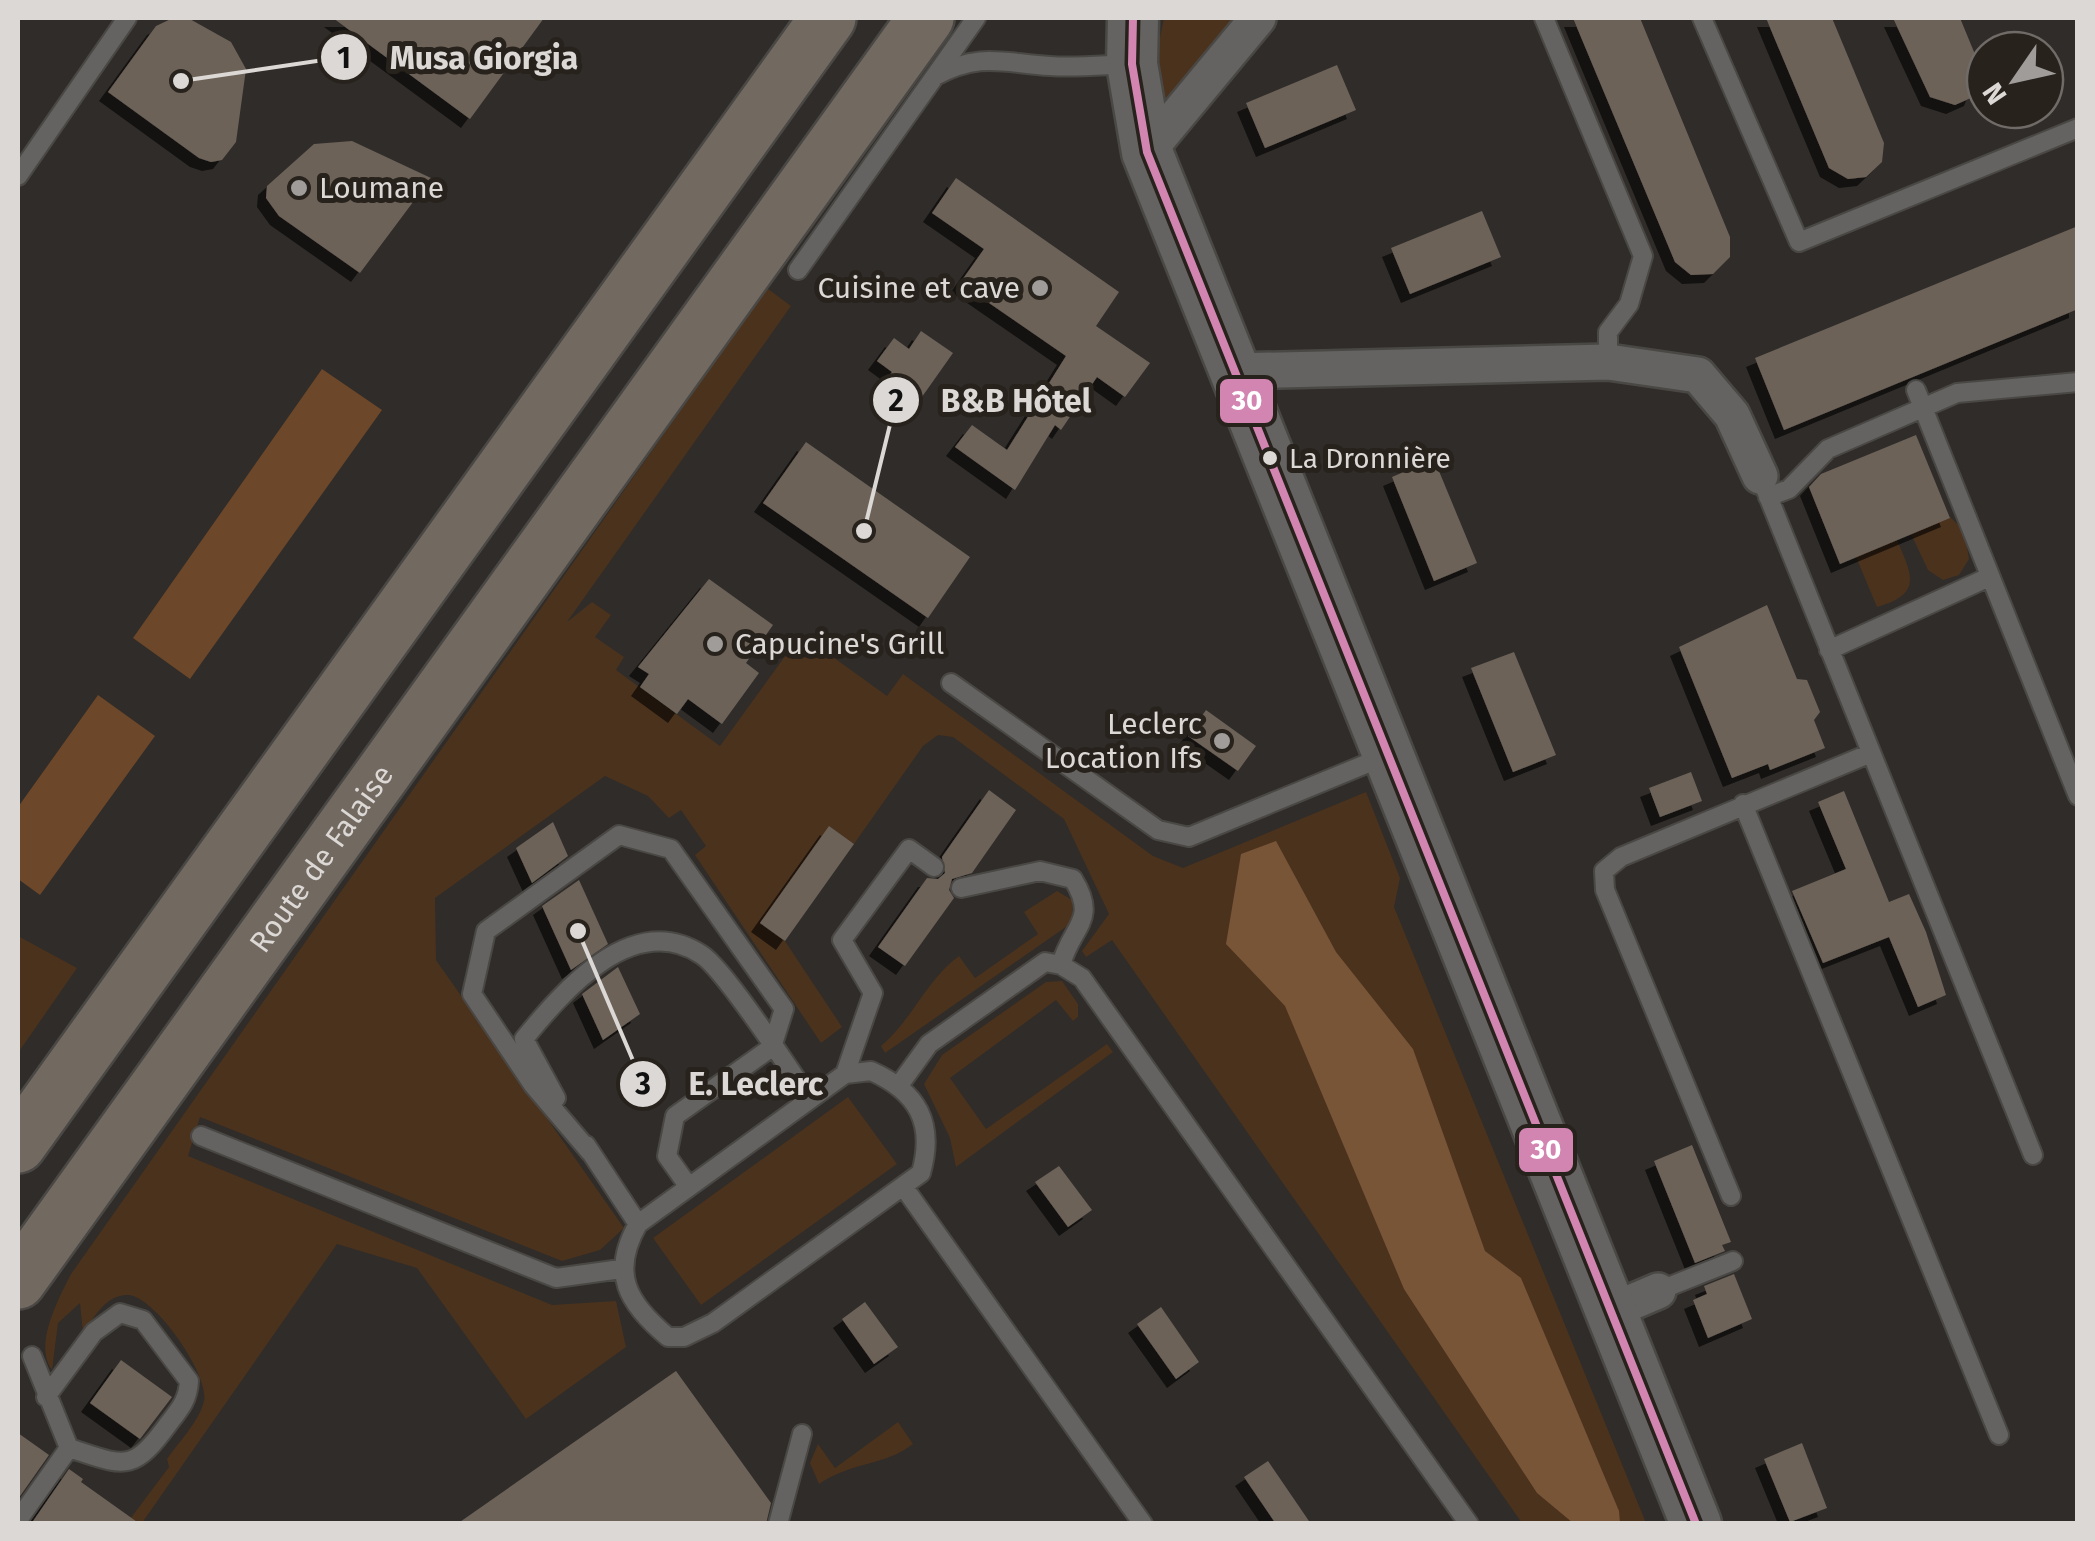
<svg xmlns="http://www.w3.org/2000/svg" width="2095" height="1541" viewBox="0 0 2095 1541" font-family="'Fira Sans',sans-serif">
<style>
.green{fill:#4b321d}
.forest{fill:#785537}
.water{fill:#6c4729}
.building{fill:#6c6259;filter:url(#shadow)}
.lines{fill:none;stroke-linecap:round;stroke-linejoin:round}
.lane-casing{stroke:#4a4845;stroke-width:22}
.street-casing{stroke:#4a4845;stroke-width:40}
.secondary-casing{stroke:#4a4845;stroke-width:55}
.highway-casing{stroke:#4a4845;stroke-width:60}
.lane{stroke:#656361;stroke-width:18}
.street{stroke:#656361;stroke-width:35}
.secondary{stroke:#656361;stroke-width:50}
.highway{stroke:#726961;stroke-width:55}
.bus-1-casing{stroke:#28221d;stroke-width:15}
.bus-1{stroke:#d285b1;stroke-width:8}
.poi-dot{fill:#9f9c99;stroke:#28221d;stroke-width:4}
.bus-dot{fill:#dcd8d5;stroke:#28221d;stroke-width:4}
.labels{text-anchor:middle;stroke-width:10;stroke-linejoin:round;paint-order:stroke}
.bus-label{font-size:28px;fill:#dcd8d5;stroke:#28221d;text-anchor:start}
.poi-label{font-size:30px;fill:#dcd8d5;stroke:#28221d;text-anchor:start}
.street-label{font-size:30px;fill:#dcd8d5;stroke:#28221d}
.leader{fill:none;stroke:#dcd8d5;stroke-width:4}
.callout-dot{fill:#dcd8d5;stroke:#28221d;stroke-width:4}
.mark-label{font-size:30px;text-anchor:middle;font-weight:bold;fill:#111}
.callout-label{font-size:32px;text-anchor:middle;font-weight:bold;fill:#dcd8d5;stroke:#28221d;stroke-width:10;stroke-linejoin:round;paint-order:stroke}
.line-badge{stroke:#28221d;stroke-width:4}
.badge-label{font-size:28px;text-anchor:middle;font-weight:bold;fill:#fff}
</style>
<defs>
<filter id="shadow"><feDropShadow dx="-9" dy="9" stdDeviation="0" flood-color="#0009"/></filter>
</defs>
<rect width="100%" height="100%" fill="#2f2c29"/>
<path class="green" d="M 1164,18 L 1242,18 L 1158,117 L 1154,68 Z
M 767,288 L 791,306 L 567,622 L 592,602 L 611,615 L 595,637 L 624,657 L 616,670 L 720,746 L 801,634 L 887,696 L 903,674 L 1153,856 L 1183,868 L 1366,792 L 1400,878 L 1394,907 L 1646,1523 L 1522,1523 L 1112,940 L 1086,957 L 1082,951 L 1109,914 L 1064,819 L 953,737 L 938,735 L 923,746 L 854,844 L 830,827 L 761,924 L 785,941 L 842,1027 L 821,1043 L 695,855 L 706,846 L 681,810 L 669,818 L 648,796 L 605,776 L 435,898 L 436,960 L 624,1228 L 600,1250 L 562,1261 L 200,1117 L 188,1156 L 552,1305 L 616,1301 L 626,1347 L 526,1419 L 417,1268 L 337,1244 L 142,1523 L 127,1523 L 169,1467 L 167,1459 C 178,1443 200,1420 204,1401 C 210,1376 155,1296 128,1295 C 105,1295 94,1318 83,1333 L 80,1303 L 58,1323 L 52,1370 C 33,1345 59,1298 71,1274 Z
M 1950,517 L 1964,530 L 1969,559 L 1959,575 L 1943,580 L 1928,570 L 1911,534 Z
M 1897,540 C 1912,575 1923,594 1877,607 L 1856,557 Z
M 1057,891 L 1072,900 L 1073,922 L 885,1053 L 881,1046 C 912,1020 927,979 959,956 L 975,978 L 1038,934 L 1024,912 Z
M 18,936 L 77,968 L 18,1053 Z
M 1062,981 L 1078,1004 L 1078,1017 L 1073,1021 L 1056,1000 L 950,1078 L 986,1129 L 1107,1044 L 1113,1052 L 956,1167 L 950,1138 L 924,1084 L 942,1055 L 1046,982 Z
M 848,1097 L 897,1164 L 701,1305 L 653,1238 Z
M 898,1422 L 913,1444 C 885,1466 853,1461 819,1484 L 810,1463 L 818,1444 L 835,1468 Z"/>
<path class="forest" d="M 1276,841 L 1336,952 L 1413,1049 L 1485,1251 L 1521,1278 L 1619,1511 L 1620,1523 L 1573,1523 L 1537,1493 L 1404,1289 L 1285,1006 L 1226,944 L 1241,854 Z"/>
<path class="water" d="M 322,369 L 382,410 L 190,679 L 133,638 Z
M 98,695 L 155,736 L 40,895 L 18,879 L 18,807 Z"/>
<path class="building" d="M 173,18 L 188,18 L 231,42 L 246,69 L 236,142 L 222,160 L 211,162 L 199,158 L 108,92 L 156,26 Z
M 333,18 L 544,18 L 470,119 Z
M 1573,18 L 1640,18 L 1730,237 L 1730,257 L 1713,274 L 1691,275 L 1675,262 Z
M 1766,18 L 1832,18 L 1884,143 L 1882,162 L 1866,177 L 1848,179 L 1829,168 Z
M 1893,18 L 1960,18 L 1979,64 L 1981,76 L 1973,97 L 1955,105 L 1930,97 Z
M 1337,65 L 1356,110 L 1265,148 L 1246,103 Z
M 352,141 L 431,178 L 360,273 L 279,216 L 266,198 L 267,186 L 314,144 Z
M 956,178 L 1119,292 L 1096,326 L 1150,363 L 1125,397 L 1097,377 L 1061,430 L 1055,425 L 1015,490 L 955,447 L 972,425 L 1007,450 L 1066,356 L 960,283 L 984,249 L 932,213 Z
M 1482,211 L 1501,257 L 1410,294 L 1391,248 Z
M 2078,226 L 2078,309 L 1784,430 L 1755,358 Z
M 921,331 L 953,353 L 912,411 L 880,388 L 892,372 L 877,361 L 894,338 L 909,349 Z
M 1916,435 L 1950,518 L 1840,564 L 1809,487 L 1821,474 Z
M 806,442 L 970,557 L 928,618 L 763,503 Z
M 1434,459 L 1477,563 L 1434,581 L 1392,477 Z
M 709,579 L 773,625 L 746,663 L 759,673 L 722,724 L 688,699 L 677,714 L 640,687 L 649,674 L 638,667 Z
M 1767,605 L 1797,679 L 1807,680 L 1820,712 L 1814,720 L 1825,748 L 1770,770 L 1768,764 L 1732,778 L 1679,647 Z
M 1514,652 L 1556,755 L 1513,772 L 1471,668 Z
M 1206,710 L 1256,746 L 1238,771 L 1188,736 Z
M 1691,772 L 1702,801 L 1660,817 L 1649,788 Z
M 989,790 L 1016,810 L 972,873 L 952,879 L 949,890 L 954,898 L 905,966 L 878,947 L 927,878 L 938,879 L 945,873 L 942,857 Z
M 1844,791 L 1889,902 L 1909,894 L 1926,932 L 1946,995 L 1918,1007 L 1889,937 L 1823,963 L 1792,891 L 1846,869 L 1818,802 Z
M 553,822 L 568,856 L 532,883 L 516,848 Z
M 829,826 L 854,844 L 785,941 L 760,923 Z
M 579,880 L 608,944 L 571,970 L 542,906 Z
M 618,967 L 640,1014 L 603,1040 L 582,994 Z
M 1692,1145 L 1731,1242 L 1722,1245 L 1725,1251 L 1695,1263 L 1654,1161 Z
M 1059,1166 L 1092,1210 L 1068,1227 L 1035,1182 Z
M 1734,1274 L 1752,1319 L 1708,1338 L 1693,1300 L 1707,1294 L 1704,1286 Z
M 865,1302 L 898,1347 L 874,1364 L 842,1319 Z
M 1161,1307 L 1199,1362 L 1176,1379 L 1137,1324 Z
M 121,1360 L 172,1397 L 140,1439 L 90,1403 Z
M 676,1371 L 771,1503 L 766,1524 L 457,1524 Z
M 18,1433 L 49,1455 L 18,1499 Z
M 1802,1443 L 1827,1508 L 1790,1522 L 1764,1459 Z
M 1268,1461 L 1311,1524 L 1276,1524 L 1244,1477 Z
M 69,1469 L 83,1479 L 81,1482 L 140,1524 L 31,1524 Z"/>
<g class="lines">
<g class="lane-casing">
<path id="lane" d="M 1544,18 L 1643,256 L 1629,304 L 1608,332 L 1608,362
M 1702,18 L 1799,242 L 2078,128
M 935,76 C 981,52 1002,63 1050,66 C 1076,68 1103,65 1130,64
M 18,176 L 127,18
M 798,270 L 976,18
M 1916,390 L 2078,796
M 1760,476 L 2033,1155
M 1768,497 L 1789,489 L 1828,449 L 1957,393 L 2078,382
M 1829,650 L 1987,578
M 951,683 L 1158,830 L 1189,837 L 1383,757
M 1743,804 L 1999,1435
M 961,888 L 1040,871 L 1073,879 C 1099,921 1071,926 1061,965
M 871,1071 C 918,1092 935,1123 921,1173 L 713,1323 L 684,1337 L 668,1337 C 627,1303 610,1273 638,1224 L 845,1074 Z
M 845,1074 L 873,993 L 842,940 L 909,849 L 934,867
M 900,1084 L 929,1044 L 1045,962 L 1061,965 L 1082,978 L 1469,1524
M 556,1098 L 524,1039 C 563,991 633,909 702,955 C 725,970 790,1070 809,1098
M 201,1136 L 556,1278 L 621,1269
M 586,1145 L 638,1224
M 590,1152 L 533,1085 L 472,994 L 486,931 L 619,835 L 671,849 L 784,1009 L 772,1047 L 675,1116 L 667,1156 L 689,1187
M 903,1186 L 1143,1524
M 1731,1196 L 1605,890 L 1604,871 L 1621,857 L 1871,753
M 1658,1291 L 1733,1261
M 46,1397 L 94,1332 L 120,1313 L 143,1320 L 189,1381 C 188,1400 180,1409 169,1423 C 132,1474 125,1466 69,1448
M 18,1520 L 69,1448 L 32,1356
M 778,1524 L 802,1434"/>
</g>
<g class="street-casing">
<path id="street" d="M 1147,152 L 1258,18
M 1234,371 L 1608,362 L 1698,375 L 1732,415 L 1760,476
M 1611,1311 L 1658,1291"/>
</g>
<g class="secondary-casing">
<path id="secondary" d="M 1133,18 L 1132,64 L 1147,152 L 1696,1524"/>
</g>
<g class="highway-casing">
<g id="highway">
<path d="M 18,1145 L 828,18"/>
<path id="s1" d="M 18,1281 L 926,18"/>
</g>
</g>
<use href="#lane" class="lane"/>
<use href="#street" class="street"/>
<use href="#secondary" class="secondary"/>
<use href="#highway" class="highway"/>
<g class="bus-1-casing">
<path id="bus-1" d="M 1133,18 L 1132,64 L 1147,152 L 1696,1524"/>
</g>
<use href="#bus-1" class="bus-1"/>
</g>
<g class="poi-dot">
<circle cx="299" cy="188" r="10"/>
<circle cx="1040" cy="288" r="10"/>
<circle cx="715" cy="644" r="10"/>
<circle cx="1222" cy="741" r="10"/>
</g>
<circle class="bus-dot" cx="1270" cy="458" r="9"/>
<g class="labels">
<g class="bus-label">
<text x="1289" y="468">La Dronnière</text>
</g>
<g class="poi-label">
<text x="319" y="198">Loumane</text>
<text x="1020" y="298" text-anchor="end">Cuisine et cave</text>
<text x="735" y="654">Capucine's Grill</text>
<text x="1202" y="734" text-anchor="end">Leclerc<tspan x="1202" dy="34">Location Ifs</tspan></text>
</g>
<g class="street-label">
<text dy="10" stroke="none"><textPath href="#s1" startOffset="520">Route de Falaise</textPath></text>
</g>
</g>
<path class="leader" d="M181 81L344 57M864 531L896 400M578 931L643 1084"/>
<g class="callout-dot">
<circle cx="181" cy="81" r="10"/>
<circle cx="864" cy="531" r="10"/>
<circle cx="578" cy="931" r="10"/>
<circle cx="344" cy="57" r="25"/>
<circle cx="896" cy="400" r="25"/>
<circle cx="643" cy="1084" r="25"/>
</g>
<g class="mark-label">
<text x="344" y="68">1</text>
<text x="896" y="411">2</text>
<text x="643" y="1094">3</text>
</g>
<g class="callout-label">
<text x="484" y="69">Musa Giorgia</text>
<text x="1016" y="412">B&amp;B Hôtel</text>
<text x="756" y="1095">E. Leclerc</text>
</g>
<g class="line-badge">
<rect x="1218" y="377" width="57" height="48" rx="10" fill="#d285b1"/>
<rect x="1517" y="1126" width="58" height="48" rx="10" fill="#d285b1"/>
</g>
<g class="badge-label">
<text x="1247" y="410">30</text>
<text x="1546" y="1159">30</text>
</g>
<rect width="2095" height="1541" fill="none" stroke="#dcd8d5" stroke-width="40"/>
<g transform="translate(2015 80) rotate(236)"><circle r="48" fill="#28221d" stroke="#706b67" stroke-width="2.5"/>
<path d="M0-8L18 38L0 25L-18 38Z" fill="#9f9c99"/>
<text y="-15" font-size="28" font-weight="bold" text-anchor="middle" fill="#dcd8d5">N</text>
</g>
</svg>
